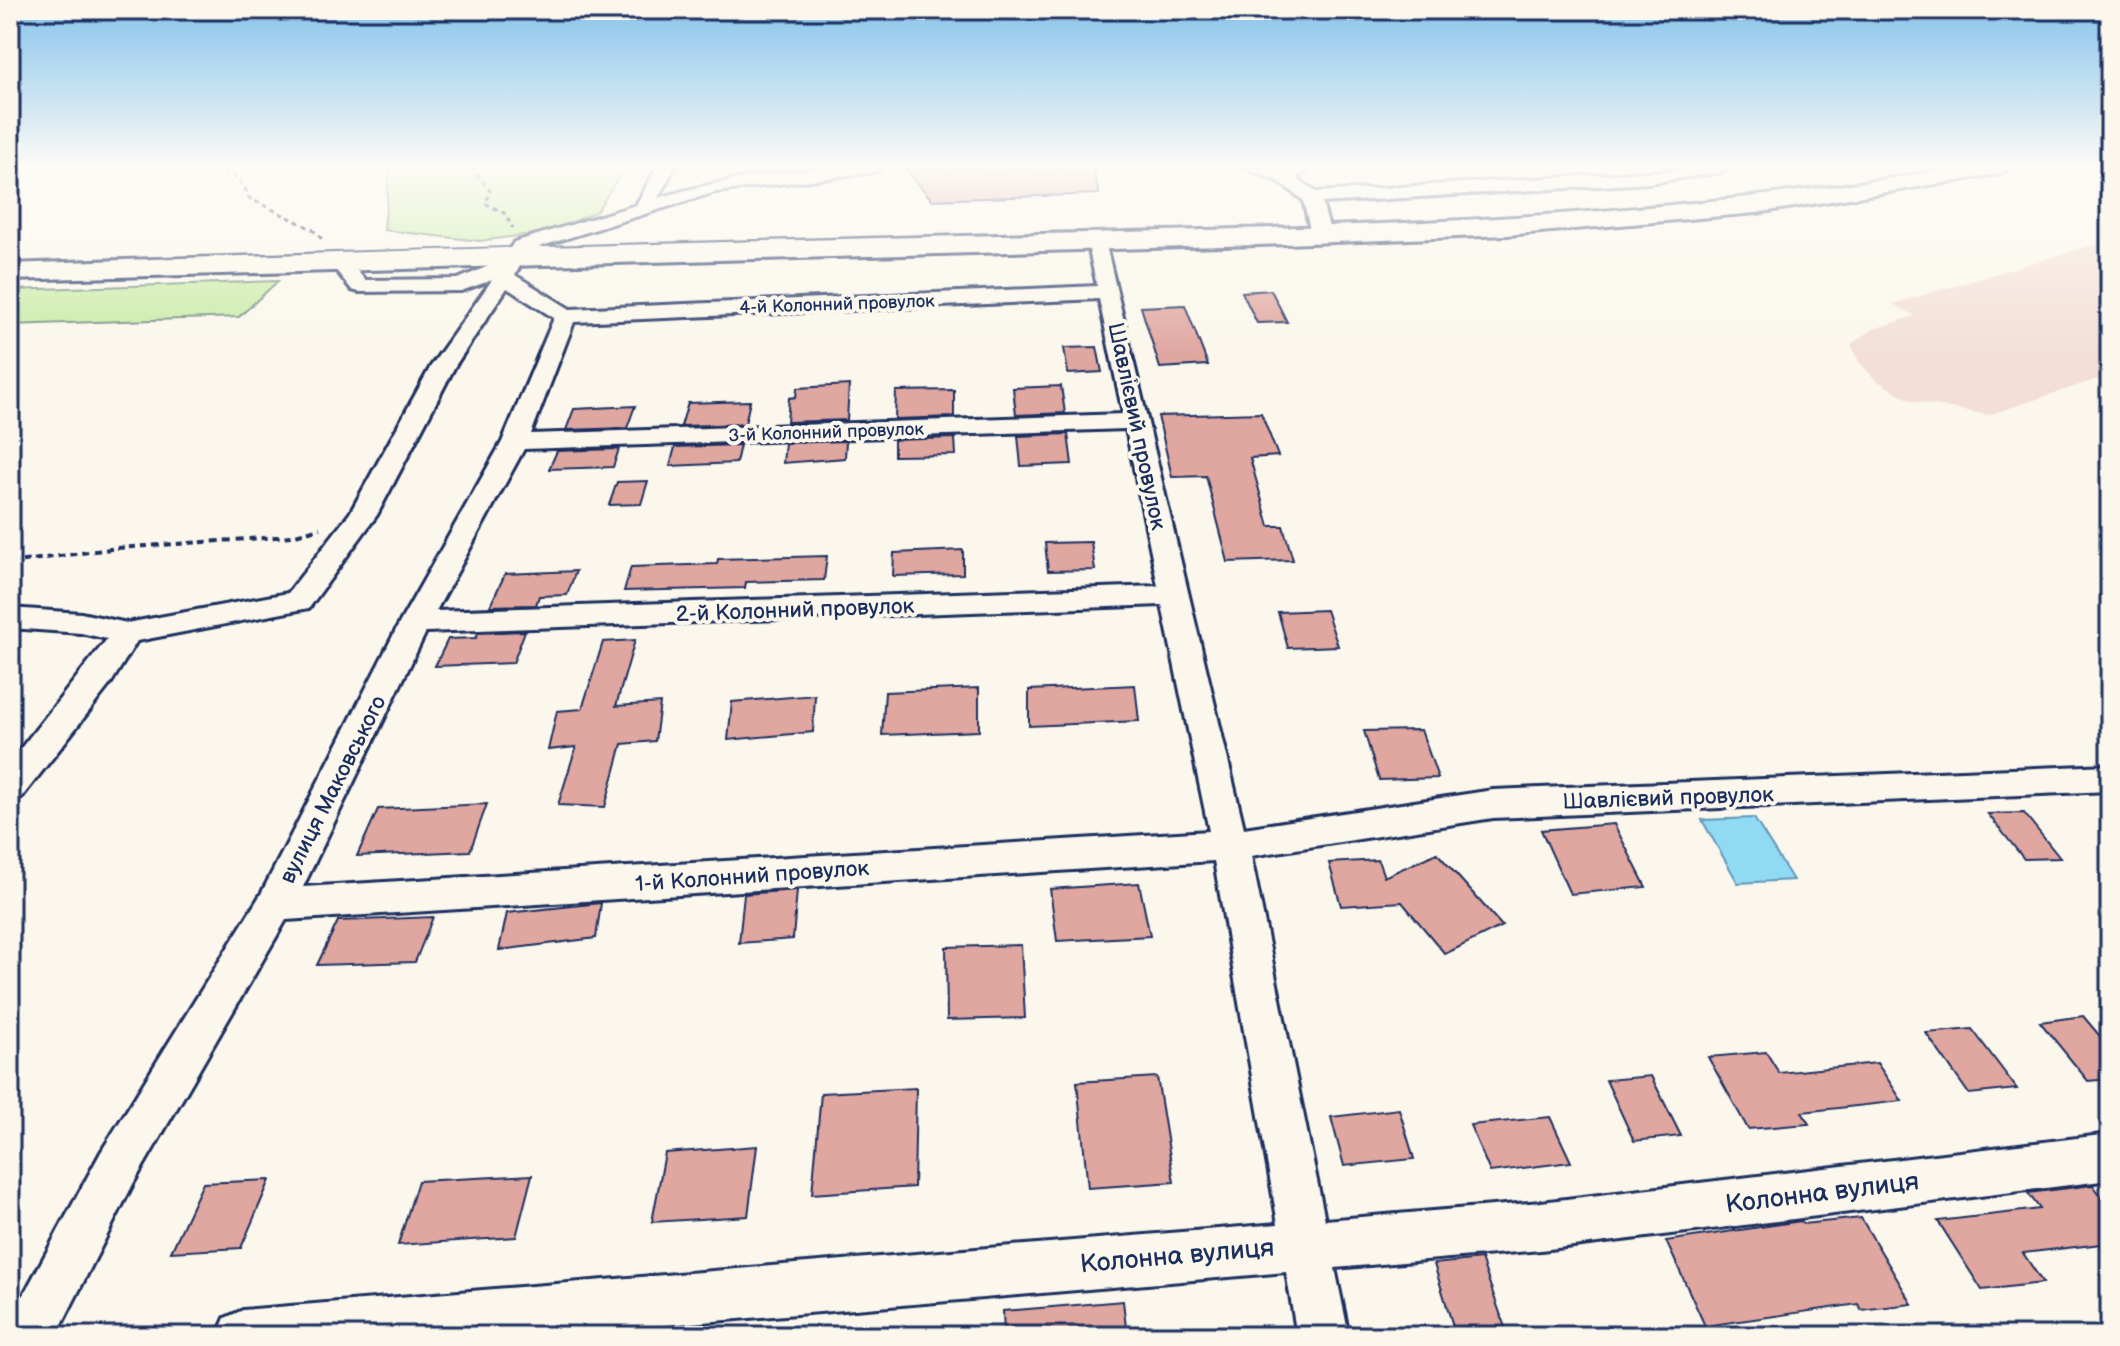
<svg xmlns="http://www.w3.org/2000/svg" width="2120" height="1346" viewBox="0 0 2120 1346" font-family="'Balsamiq Sans',sans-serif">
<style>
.built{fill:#f3dfd5}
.green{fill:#c8eba4;stroke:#728d81;stroke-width:2}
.water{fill:#91daf3;stroke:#6296b7;stroke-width:2}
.building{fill:#e0a6a0;stroke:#1b2f5e;stroke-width:2}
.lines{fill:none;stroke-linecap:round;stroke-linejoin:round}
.minor-casing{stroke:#1b2f5e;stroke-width:6}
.highway-casing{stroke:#1b2f5e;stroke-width:6}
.path-far1{stroke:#1b2f5e;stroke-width:3;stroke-dasharray:5 4;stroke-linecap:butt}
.path{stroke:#1b2f5e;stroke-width:4;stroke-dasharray:7 5;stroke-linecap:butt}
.minor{fill:#fbf7ec;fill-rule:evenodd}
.highway{fill:#fbf7ec;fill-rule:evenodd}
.labels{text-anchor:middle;stroke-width:8;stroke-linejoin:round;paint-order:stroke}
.far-street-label{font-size:18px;fill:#1b2f5e;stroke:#fbf7ec}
.street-label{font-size:22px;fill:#1b2f5e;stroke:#fbf7ec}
.near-street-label{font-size:26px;fill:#1b2f5e;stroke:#fbf7ec}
</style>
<rect width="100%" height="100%" fill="#fbf7ec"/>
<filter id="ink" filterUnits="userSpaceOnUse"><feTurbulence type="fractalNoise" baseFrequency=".0125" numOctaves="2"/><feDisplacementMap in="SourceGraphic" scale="16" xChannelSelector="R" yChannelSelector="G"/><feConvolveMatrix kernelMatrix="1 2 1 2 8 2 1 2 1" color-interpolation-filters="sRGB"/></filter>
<g filter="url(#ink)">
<path class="built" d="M 2110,240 L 2110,375 L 1988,415 L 1912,401 L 1876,380 L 1859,362 L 1851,344 L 1874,329 L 1915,316 L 1893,304 Z"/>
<path class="green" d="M 390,167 L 625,167 L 597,211 L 554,231 L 480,241 L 384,230 Z
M 278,281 L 239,317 L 10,325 L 10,290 Z"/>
<path class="water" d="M 1754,818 L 1793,880 L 1738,883 L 1702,820 Z"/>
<path class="building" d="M 904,167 L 1093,167 L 1099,194 L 932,200 Z
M 1271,290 L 1287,322 L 1257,323 L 1242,292 Z
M 1185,305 L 1208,365 L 1160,368 L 1141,307 Z
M 1097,347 L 1102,372 L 1068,374 L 1064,348 Z
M 849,385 L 847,420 L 787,422 L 789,398 L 796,397 L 797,388 Z
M 1061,386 L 1065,413 L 1016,415 L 1013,388 Z
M 954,390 L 954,417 L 895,419 L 896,391 Z
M 750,401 L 745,424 L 681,426 L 688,403 Z
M 635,406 L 627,428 L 566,430 L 574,409 Z
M 1261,413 L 1278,456 L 1250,458 L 1269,526 L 1283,526 L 1293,560 L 1228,562 L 1206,476 L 1172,477 L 1158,416 Z
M 1068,434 L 1072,464 L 1021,466 L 1018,436 Z
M 955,438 L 956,455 L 894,456 L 894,440 Z
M 846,441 L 845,458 L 783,463 L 785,443 Z
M 740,445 L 736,463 L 670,466 L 675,447 Z
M 619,449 L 613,467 L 549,469 L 557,451 Z
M 648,481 L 641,504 L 609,505 L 617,482 Z
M 1091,542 L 1095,570 L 1048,571 L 1045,543 Z
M 963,550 L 963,574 L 893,576 L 894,553 Z
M 827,556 L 824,580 L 746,582 L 745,588 L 624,591 L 631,567 L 717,564 L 718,559 Z
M 576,571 L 567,595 L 539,596 L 536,605 L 490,606 L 505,574 Z
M 1326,610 L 1338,646 L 1288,648 L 1278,612 Z
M 525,631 L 513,663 L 435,666 L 448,639 L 476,638 L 478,633 Z
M 635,640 L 616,706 L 660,703 L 655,741 L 622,744 L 605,807 L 558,805 L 576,747 L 548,750 L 557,711 L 582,709 L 603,642 Z
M 1135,685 L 1139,721 L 1029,726 L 1029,690 Z
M 979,688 L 979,731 L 882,735 L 885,692 Z
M 815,695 L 813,732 L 728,740 L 732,702 Z
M 1421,730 L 1438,778 L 1379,780 L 1364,731 Z
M 487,804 L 470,851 L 357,856 L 378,809 Z
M 2024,813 L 2060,858 L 2024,859 L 1988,814 Z
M 1614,824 L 1646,887 L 1570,894 L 1541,830 Z
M 1437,853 L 1502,926 L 1445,954 L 1402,902 L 1341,906 L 1329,863 L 1378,860 L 1384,877 Z
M 1139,883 L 1150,936 L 1057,941 L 1050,889 Z
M 797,890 L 793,939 L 739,943 L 744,894 Z
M 601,903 L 596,938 L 499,950 L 507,913 Z
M 433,917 L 415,962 L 317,965 L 338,921 Z
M 1021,945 L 1025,1018 L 947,1020 L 946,947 Z
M 2083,1016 L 2110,1048 L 2110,1079 L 2088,1081 L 2040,1022 Z
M 1972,1029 L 2017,1089 L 1969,1094 L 1926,1033 Z
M 1766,1052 L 1779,1073 L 1877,1063 L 1902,1101 L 1802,1112 L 1809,1124 L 1748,1129 L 1708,1057 Z
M 1651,1076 L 1681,1136 L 1634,1141 L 1606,1080 Z
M 1157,1077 L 1174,1182 L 1088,1188 L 1077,1082 Z
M 916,1088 L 914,1187 L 812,1194 L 821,1093 Z
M 1399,1109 L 1414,1159 L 1344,1166 L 1331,1117 Z
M 1550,1117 L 1571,1162 L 1490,1172 L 1470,1125 Z
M 757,1146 L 748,1216 L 652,1222 L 665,1153 Z
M 532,1175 L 516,1237 L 398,1245 L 418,1181 Z
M 270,1180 L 241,1248 L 171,1252 L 203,1183 Z
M 2093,1185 L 2110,1208 L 2110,1243 L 2023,1253 L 2043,1283 L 1982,1290 L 1938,1221 L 2040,1209 L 2028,1193 Z
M 1861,1218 L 1912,1304 L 1861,1310 L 1858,1304 L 1705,1326 L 1666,1241 L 1801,1221 L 1803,1224 Z
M 1481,1259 L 1508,1336 L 1456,1336 L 1434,1264 Z
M 1123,1301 L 1127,1336 L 1004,1336 L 1003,1311 Z"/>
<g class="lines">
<g class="minor-casing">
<path id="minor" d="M 657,167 L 675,167 L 658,198 C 731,176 807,166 883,167 L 874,172 L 716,192 L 529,250 L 515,275 L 570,309 L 1097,286 L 1087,241 L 1090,237 L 1104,237 L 1244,828 L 1493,790 L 2110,765 L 2110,791 L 1493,818 L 1251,856 L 1325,1220 L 1541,1202 L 2110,1134 L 2110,1180 L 1541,1250 L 1335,1268 L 1349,1336 L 1297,1336 L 1286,1272 L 540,1336 L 217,1336 L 225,1318 L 243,1310 L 1278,1224 L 1214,861 L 286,920 L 133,1184 L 56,1336 L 10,1336 L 11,1318 L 101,1152 L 261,894 L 400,622 L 502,442 L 554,318 L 507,288 L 455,366 L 377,515 L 309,608 L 137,641 L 111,683 L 22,797 L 10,801 L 10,762 L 107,639 L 81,633 L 10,628 L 10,608 L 81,613 L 127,623 L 288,593 L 350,513 L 431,366 L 492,280 L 461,291 L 359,292 L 352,290 L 331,264 L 328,260 L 331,256 L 345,256 L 365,280 L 458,279 L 503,260 L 514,242 L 636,205 ZM 1099,299 L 1123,414 L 531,434 L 574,322 ZM 1126,429 L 1158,586 L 436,611 L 524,449 ZM 1162,605 L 1209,831 L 303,887 L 426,632 Z
M 1243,167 L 1283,171 L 1291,167 L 1313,167 L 1296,178 L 1316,192 L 1730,167 L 1721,172 L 1649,183 L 1322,203 L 1331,234 L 1321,240 L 1311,234 L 1303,200 L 1278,181 Z"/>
</g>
<g class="highway-casing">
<path id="highway" d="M 1959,167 L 2011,167 L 1999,174 L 1756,213 L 1507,235 L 1258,245 L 10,280 L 10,264 C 340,252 670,243 1001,235 C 1321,227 1642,223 1959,167 Z"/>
</g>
<path class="path-far1" d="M 206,167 C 226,172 243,177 249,198 L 312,229 L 322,239
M 475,167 L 473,170 L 491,192 L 485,203 L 504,213 L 513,228"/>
<path class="path" d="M 10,563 L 117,548 L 292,536 L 320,528"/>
<use href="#minor" class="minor"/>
<use href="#highway" class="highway"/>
</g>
</g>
<linearGradient id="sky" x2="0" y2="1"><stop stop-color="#85c3ec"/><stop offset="0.47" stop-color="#fdfbf6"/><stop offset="1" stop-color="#fdfbf6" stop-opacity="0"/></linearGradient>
<rect width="2120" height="355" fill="url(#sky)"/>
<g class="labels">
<g class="far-street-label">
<text transform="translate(837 304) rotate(-2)" y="6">4-й Колонний провулок</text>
<text transform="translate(826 432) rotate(-2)" y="6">3-й Колонний провулок</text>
</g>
<g class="street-label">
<text transform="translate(1138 426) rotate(78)" y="8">Шавлієвий провулок</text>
<text transform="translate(795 609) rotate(-2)" y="8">2-й Колонний провулок</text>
<text transform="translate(332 789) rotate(-63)" y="8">вулиця Маковського</text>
<text transform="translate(1668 797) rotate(-2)" y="8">Шавлієвий провулок</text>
<text transform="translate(752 875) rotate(-4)" y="8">1-й Колонний провулок</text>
</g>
<g class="near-street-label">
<text transform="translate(1822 1192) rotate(-7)" y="9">Колонна вулиця</text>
<text transform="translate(1177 1255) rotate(-5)" y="9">Колонна вулиця</text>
</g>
</g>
<rect width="2120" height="1346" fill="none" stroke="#fbf7ec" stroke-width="40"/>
<rect x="20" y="20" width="2080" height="1306" fill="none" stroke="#1b2f5e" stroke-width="3" filter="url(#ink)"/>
</svg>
